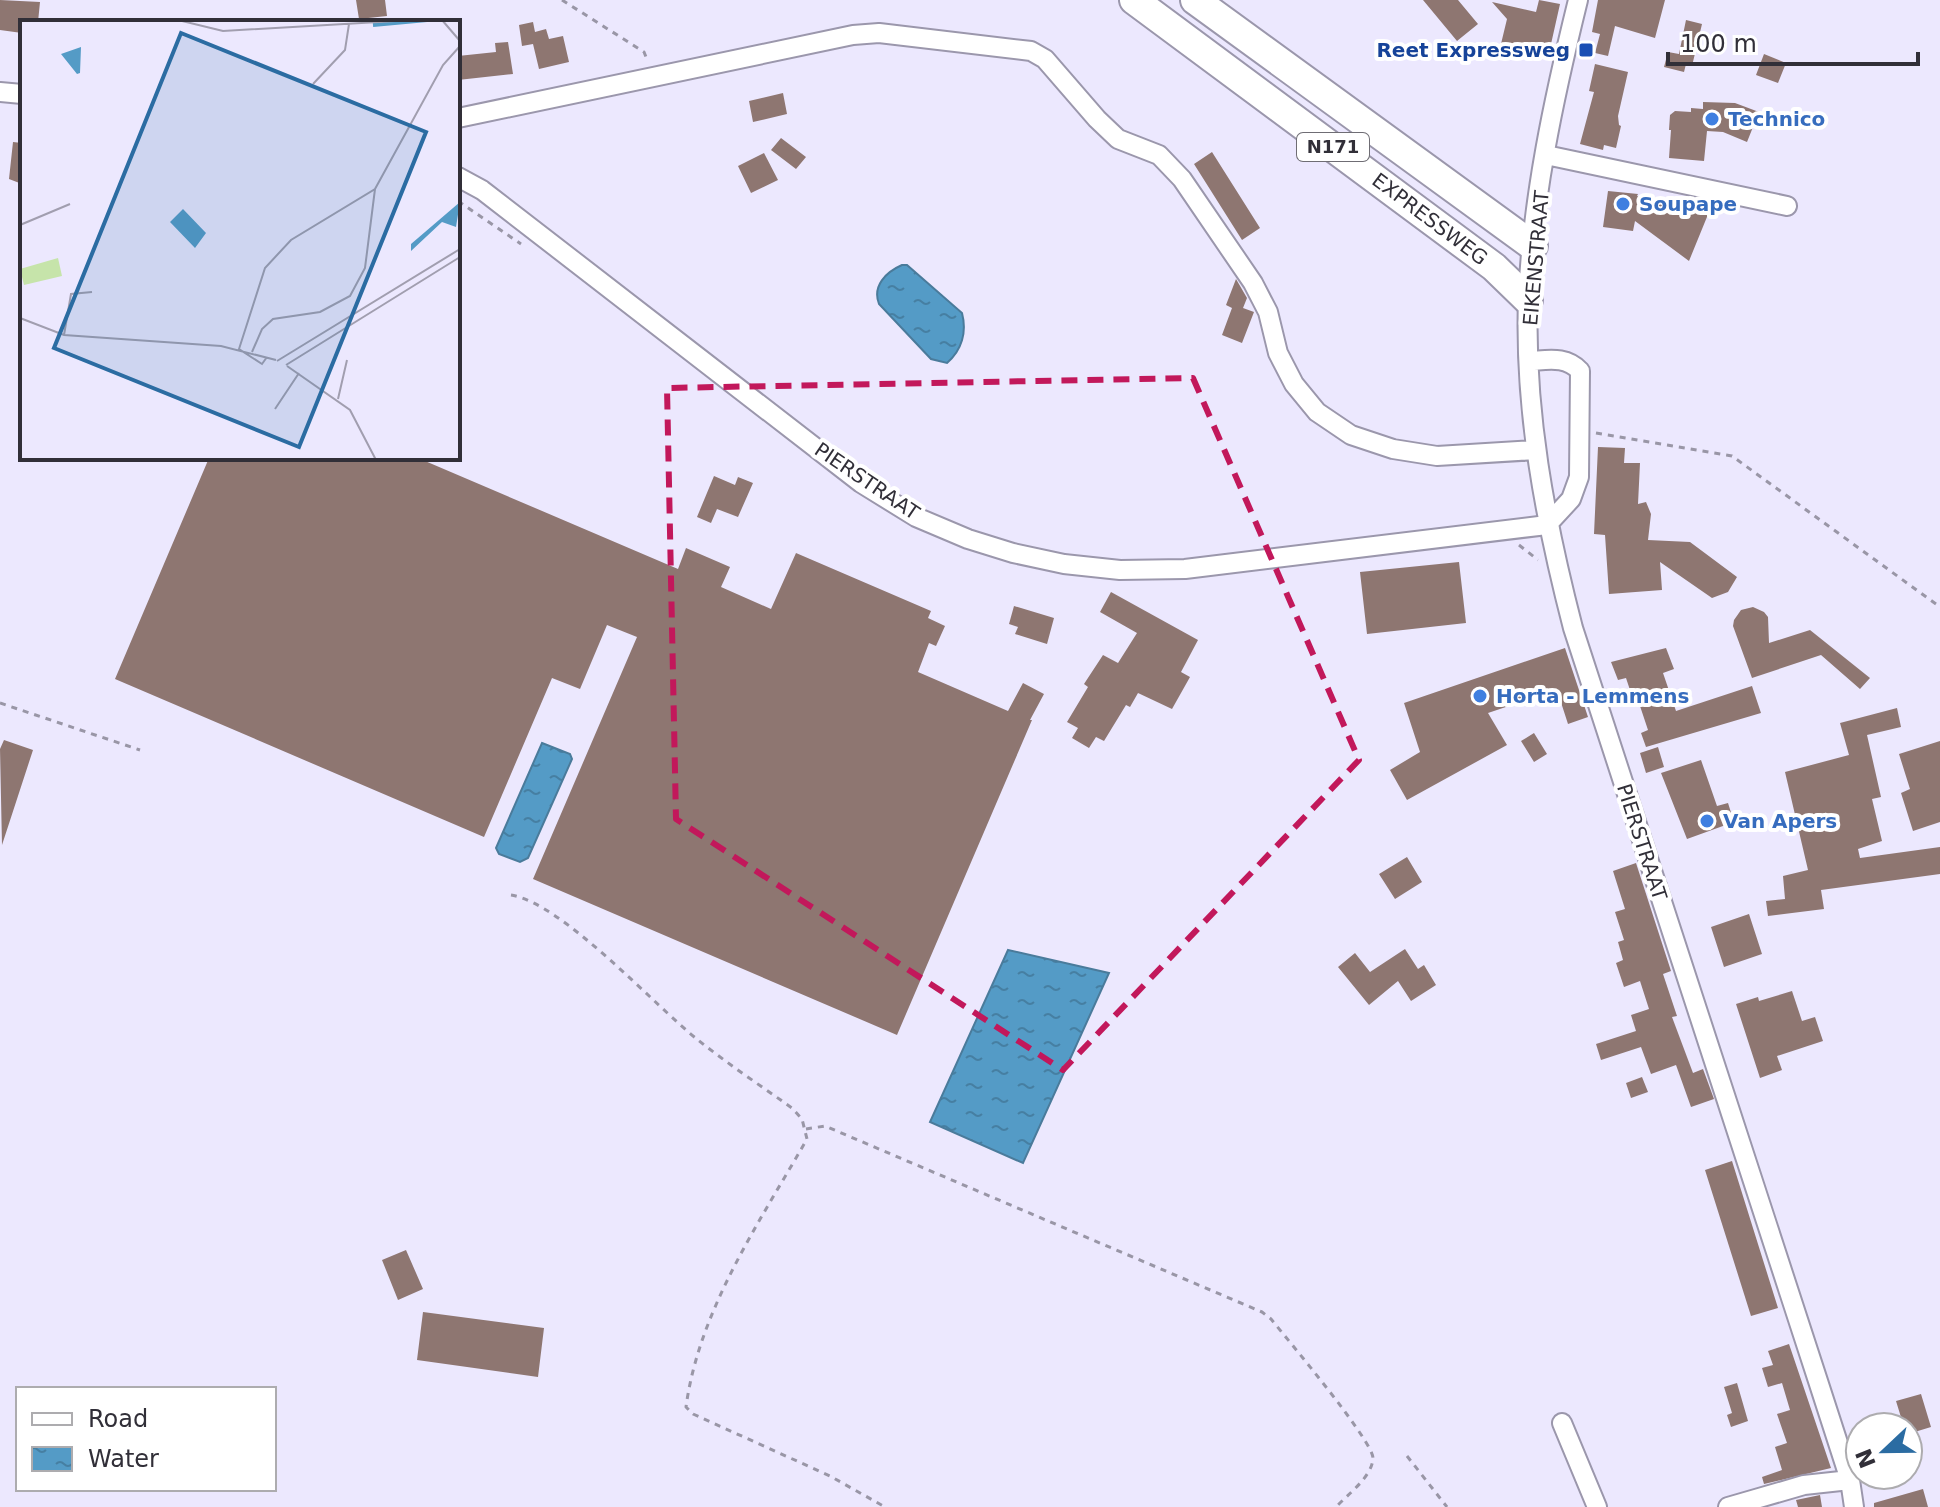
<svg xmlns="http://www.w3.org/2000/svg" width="1940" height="1507" viewBox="0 0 1940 1507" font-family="'DejaVu Sans',sans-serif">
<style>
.water{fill:url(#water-ripples);stroke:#4a7b9b;stroke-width:2}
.building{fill:#8e7671}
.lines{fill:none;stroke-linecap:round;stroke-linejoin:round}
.minor-casing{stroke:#9b97ac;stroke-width:22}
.highway-casing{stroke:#9b97ac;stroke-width:32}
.path{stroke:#9996a6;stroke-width:3;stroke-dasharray:6 6;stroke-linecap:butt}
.minor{stroke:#fff;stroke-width:18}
.highway{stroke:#fff;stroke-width:28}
.marked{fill:none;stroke:#c2185b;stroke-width:6;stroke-dasharray:16 10;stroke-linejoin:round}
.transit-dot{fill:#1a4fb4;stroke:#fff;stroke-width:3}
.shop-dot{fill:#3f7fe0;stroke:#fff;stroke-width:3}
.labels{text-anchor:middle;stroke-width:8;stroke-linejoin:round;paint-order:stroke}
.shield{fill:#fff;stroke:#6f6d74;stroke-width:2}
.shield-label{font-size:18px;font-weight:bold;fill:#312f38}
.transit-label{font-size:20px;font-weight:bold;fill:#164399;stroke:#fff;text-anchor:end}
.shop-label{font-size:20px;font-weight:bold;fill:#366cbe;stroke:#fff;text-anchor:start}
.street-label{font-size:20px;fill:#312f38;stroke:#fff}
.inset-river{fill:none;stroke:#549bc6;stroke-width:4}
.inset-road{fill:none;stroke:#a19eaf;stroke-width:2}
.view{fill:#2b6ca2;fill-opacity:0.15;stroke:#2b6ca2;stroke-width:4}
.inset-edge{fill:none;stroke:#312f38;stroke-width:4}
</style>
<defs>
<pattern id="water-ripples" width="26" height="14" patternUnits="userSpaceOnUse" patternTransform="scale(2)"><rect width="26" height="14" fill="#549bc6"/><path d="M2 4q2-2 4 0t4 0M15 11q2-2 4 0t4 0" fill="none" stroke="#467fa2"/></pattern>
</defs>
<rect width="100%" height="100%" fill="#ece8fe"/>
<path class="water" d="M 902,265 L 907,265 L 962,313 C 967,332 962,350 947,363 L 931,359 L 879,304 C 872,286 886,272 902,265 Z
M 542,743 L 570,754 L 572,759 L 528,858 L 520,862 L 499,854 L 496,848 Z
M 1008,950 L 1109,973 L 1023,1163 L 930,1122 Z"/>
<path class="building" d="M 0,0 L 40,2 L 38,22 L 22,22 L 22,33 L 0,30 Z
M 356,0 L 385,0 L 387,16 L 359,19 Z
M 1423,0 L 1458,0 L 1478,24 L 1457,41 Z
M 1539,0 L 1560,4 L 1549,53 L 1525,48 L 1524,53 L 1500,48 L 1507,19 L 1492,2 L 1536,12 Z
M 1598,0 L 1665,0 L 1655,38 L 1615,26 L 1608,56 L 1595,53 L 1600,34 L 1592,32 Z
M 1686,20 L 1702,24 L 1692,66 L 1686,64 L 1684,72 L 1664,67 L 1668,52 L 1679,54 Z
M 533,22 L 535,32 L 546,29 L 549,39 L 563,36 L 569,62 L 539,69 L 533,44 L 522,46 L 519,25 Z
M 508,42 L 513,74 L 458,80 L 458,56 L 496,52 L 495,43 Z
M 1764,54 L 1786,63 L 1778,83 L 1756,75 Z
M 1595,64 L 1628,72 L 1618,116 L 1619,125 L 1621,126 L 1616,148 L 1604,145 L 1603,150 L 1580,144 L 1594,92 L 1589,91 Z
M 783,93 L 787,114 L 753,122 L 749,101 Z
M 1703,102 L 1735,103 L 1759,112 L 1747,142 L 1723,132 L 1707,131 L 1704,161 L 1669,158 L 1671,130 L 1669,130 L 1670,115 L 1675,111 L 1691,112 L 1691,108 L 1703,109 Z
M 781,138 L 806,157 L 796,169 L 771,150 Z
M 13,142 L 22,143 L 22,184 L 9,179 Z
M 1212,152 L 1260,228 L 1242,240 L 1194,164 Z
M 764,153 L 778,180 L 751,193 L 738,166 Z
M 1608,191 L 1638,194 L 1637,196 L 1709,212 L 1689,261 L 1635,221 L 1633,231 L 1603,227 Z
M 1236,279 L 1247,298 L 1243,308 L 1254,312 L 1242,343 L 1222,335 L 1232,308 L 1226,305 Z
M 1598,447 L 1625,448 L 1624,463 L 1640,463 L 1638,504 L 1646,502 L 1651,514 L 1648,540 L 1690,542 L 1737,577 L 1728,592 L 1712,598 L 1660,562 L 1662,590 L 1609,594 L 1605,535 L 1594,534 Z
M 209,458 L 418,458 L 678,569 L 686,548 L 730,567 L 721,587 L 771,609 L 796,553 L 931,611 L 928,618 L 945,626 L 936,646 L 929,643 L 918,672 L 1008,711 L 1023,683 L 1044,694 L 1030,720 L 1032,720 L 897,1035 L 533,879 L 637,637 L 607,625 L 580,689 L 552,678 L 484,837 L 115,679 Z
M 714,476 L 735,485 L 738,477 L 753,483 L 738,517 L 717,509 L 711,523 L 697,517 Z
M 1459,562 L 1466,623 L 1367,634 L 1360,572 Z
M 1111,592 L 1198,640 L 1181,672 L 1190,677 L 1172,709 L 1138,693 L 1130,707 L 1126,705 L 1104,741 L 1096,737 L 1089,748 L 1072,738 L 1078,728 L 1067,722 L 1088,687 L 1084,684 L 1103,655 L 1118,663 L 1137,633 L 1100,612 Z
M 1014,606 L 1054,618 L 1047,644 L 1015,634 L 1018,627 L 1009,624 Z
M 1753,607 L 1764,612 L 1768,617 L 1769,643 L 1810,630 L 1870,678 L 1860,689 L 1821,655 L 1752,678 L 1733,626 L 1734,620 L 1741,610 Z
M 1565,648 L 1588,717 L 1568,724 L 1557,690 L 1488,713 L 1507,745 L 1407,800 L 1390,770 L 1420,752 L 1404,703 Z
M 1666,648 L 1674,669 L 1663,673 L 1676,711 L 1752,686 L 1761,713 L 1646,747 L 1641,733 L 1648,730 L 1636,694 L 1632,696 L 1626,678 L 1618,680 L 1611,662 Z
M 1897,708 L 1901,727 L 1867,735 L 1881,797 L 1872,799 L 1882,841 L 1858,849 L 1860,858 L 1940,847 L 1940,874 L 1821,890 L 1824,909 L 1768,916 L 1766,901 L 1785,899 L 1783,876 L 1808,870 L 1785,772 L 1849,755 L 1840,723 Z
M 1534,733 L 1547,754 L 1534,762 L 1521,741 Z
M 4,740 L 33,750 L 2,845 L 0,749 Z
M 1940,741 L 1940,822 L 1913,831 L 1901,793 L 1910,789 L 1899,754 Z
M 1658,747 L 1664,767 L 1646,773 L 1640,753 Z
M 1701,760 L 1717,806 L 1728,803 L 1734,822 L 1687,839 L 1661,773 Z
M 1407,857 L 1422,882 L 1395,899 L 1379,874 Z
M 1636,863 L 1671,971 L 1663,974 L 1677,1016 L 1672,1017 L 1693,1073 L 1703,1069 L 1714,1099 L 1691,1107 L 1676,1065 L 1651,1074 L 1641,1047 L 1601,1060 L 1596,1044 L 1636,1031 L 1631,1015 L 1649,1009 L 1640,981 L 1624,987 L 1616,963 L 1623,960 L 1618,942 L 1624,940 L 1615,912 L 1625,909 L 1613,871 Z
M 1749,914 L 1762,954 L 1724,967 L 1711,927 Z
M 1405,949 L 1418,969 L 1424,965 L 1436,985 L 1411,1001 L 1398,981 L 1369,1005 L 1338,967 L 1355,953 L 1370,972 Z
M 1792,991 L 1802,1021 L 1815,1017 L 1823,1041 L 1777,1056 L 1782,1070 L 1760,1078 L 1736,1004 L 1758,997 L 1759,1001 Z
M 1642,1077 L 1648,1092 L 1631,1098 L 1626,1083 Z
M 1732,1161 L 1778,1308 L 1751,1316 L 1705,1170 Z
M 406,1250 L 423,1289 L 398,1300 L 382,1260 Z
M 423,1312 L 544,1328 L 538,1377 L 417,1360 Z
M 1789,1344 L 1831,1468 L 1764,1484 L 1762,1477 L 1782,1470 L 1775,1447 L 1787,1443 L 1777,1414 L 1790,1410 L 1782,1383 L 1768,1387 L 1762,1368 L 1773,1365 L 1768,1351 Z
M 1737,1383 L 1748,1421 L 1731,1427 L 1727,1415 L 1732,1413 L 1724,1387 Z
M 1921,1394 L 1931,1427 L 1908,1434 L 1908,1427 L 1904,1427 L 1896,1401 Z
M 1923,1489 L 1928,1507 L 1874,1507 L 1874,1503 Z
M 1820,1495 L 1822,1507 L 1798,1507 L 1796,1500 Z"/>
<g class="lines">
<g class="minor-casing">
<path id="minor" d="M 1578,0 C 1554,97 1532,199 1528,299 C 1524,410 1545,520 1573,628 L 1818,1381 L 1850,1480 L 1854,1507
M 0,92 L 22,94
M 458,118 L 853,35 L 879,33 L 1031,51 L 1045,59 L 1097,119 L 1118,139 L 1159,155 L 1182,179 L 1253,283 L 1268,312 L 1278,353 L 1294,384 L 1317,412 L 1351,435 L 1393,449 L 1437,456 L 1536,450
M 1546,155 L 1787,206
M 458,177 L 482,190 L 861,483 L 916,517 L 968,539 L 1013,553 L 1064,564 L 1120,570 L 1185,569 L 1547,525 L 1571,499 L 1579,477 L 1580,371 C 1566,356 1549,360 1530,361
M 1562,1423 L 1597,1507
M 1728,1507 L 1804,1485 L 1850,1480"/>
</g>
<g class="highway-casing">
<path id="highway" d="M 1134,0 L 1494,267 L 1528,300
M 1195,0 L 1533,246"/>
</g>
<path class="path" d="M 562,0 L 644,52 L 648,62
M 458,201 L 521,244
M 1596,433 L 1732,456 L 1940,607
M 1519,545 L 1538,560
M 0,703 L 140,750
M 511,895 C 562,903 654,1005 698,1040 C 728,1064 761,1086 792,1108 L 802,1119 L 807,1139 C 759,1223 699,1310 686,1407 L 693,1414 L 830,1476 L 885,1507
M 806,1129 L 825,1126 L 1262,1312 L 1271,1319 C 1287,1339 1375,1443 1373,1459 C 1371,1478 1348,1494 1336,1507
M 1407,1456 L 1447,1507"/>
<use href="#minor" class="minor"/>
<use href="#highway" class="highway"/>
</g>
<path class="marked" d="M 1193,378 L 1359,760 L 1063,1070 L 676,819 L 667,388 Z"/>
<rect class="transit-dot" x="1578" y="42" width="16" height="16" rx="4"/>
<g class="shop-dot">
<circle cx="1712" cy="119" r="8"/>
<circle cx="1623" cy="204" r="8"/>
<circle cx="1480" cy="696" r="8"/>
<circle cx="1707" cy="821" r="8"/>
</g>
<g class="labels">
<rect class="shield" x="1297" y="133" width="72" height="28" rx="6"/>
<g class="shield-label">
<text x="1333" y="153">N171</text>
</g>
<g class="transit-label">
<text x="1570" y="57">Reet Expressweg</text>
</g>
<g class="shop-label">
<text x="1728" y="126">Technico</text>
<text x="1639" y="211">Soupape</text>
<text x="1496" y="703">Horta - Lemmens</text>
<text x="1723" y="828">Van Apers</text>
</g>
<g class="street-label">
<text transform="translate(1430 219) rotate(37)" y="7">EXPRESSWEG</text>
<text transform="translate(1536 258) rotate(-85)" y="7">EIKENSTRAAT</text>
<text transform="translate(867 481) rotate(34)" y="7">PIERSTRAAT</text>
<text transform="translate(1642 842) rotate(72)" y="7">PIERSTRAAT</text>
</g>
</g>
<g transform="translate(20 20)">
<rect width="440" height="440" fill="#ece8fe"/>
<path d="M 38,238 L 42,256 L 4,265 L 0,249 Z" fill="#c6e4aa"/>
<path d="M 61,27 L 60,53 L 57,54 L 41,34 ZM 440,182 L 436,207 L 422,202 L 391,231 L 391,224 ZM 163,189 L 186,213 L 175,228 L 150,202 Z" fill="#549bc6"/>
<path class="inset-river" d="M 353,5 L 407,0"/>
<path class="inset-road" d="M 158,0 L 203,11 L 393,0M 422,0 L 440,21M 293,64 L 325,30 L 329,4M 0,205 L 50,184M 0,298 L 44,315 L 201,326 L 256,340M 44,315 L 51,274 L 72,272M 232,332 L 242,309 L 253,299 L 300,292 L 330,276 L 345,248 L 355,169M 247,337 L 242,344 L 219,329 L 245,248 L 271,220 L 355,169 L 423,45 L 440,26M 257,341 L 440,229M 266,345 L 440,237M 267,346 L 330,390 L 356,440M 318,379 L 327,340M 255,389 L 279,353"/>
<path class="view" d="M 161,13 L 406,112 L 279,427 L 34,328 Z"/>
<rect width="440" height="440" class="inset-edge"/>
</g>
<rect x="16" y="1387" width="260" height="104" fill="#ffffff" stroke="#adacaf" stroke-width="2"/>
<rect x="32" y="1413" width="40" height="12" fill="#ffffff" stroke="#adacaf" stroke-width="2"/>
<text x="88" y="1427" font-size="24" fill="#312f38">Road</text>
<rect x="32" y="1447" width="40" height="24" fill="url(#water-ripples)" stroke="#adacaf" stroke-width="2"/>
<text x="88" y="1467" font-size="24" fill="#312f38">Water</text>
<g transform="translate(1884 1451) rotate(248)"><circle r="38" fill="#ffffff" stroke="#adacaf" stroke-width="2"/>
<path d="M0-6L14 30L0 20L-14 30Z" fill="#2b6ca2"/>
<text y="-12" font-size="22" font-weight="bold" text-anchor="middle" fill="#312f38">N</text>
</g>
<path d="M1668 52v12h250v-12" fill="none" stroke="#312f38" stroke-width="4"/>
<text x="1680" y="52" font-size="24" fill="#312f38" stroke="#ffffff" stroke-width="6" paint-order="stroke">100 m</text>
</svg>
